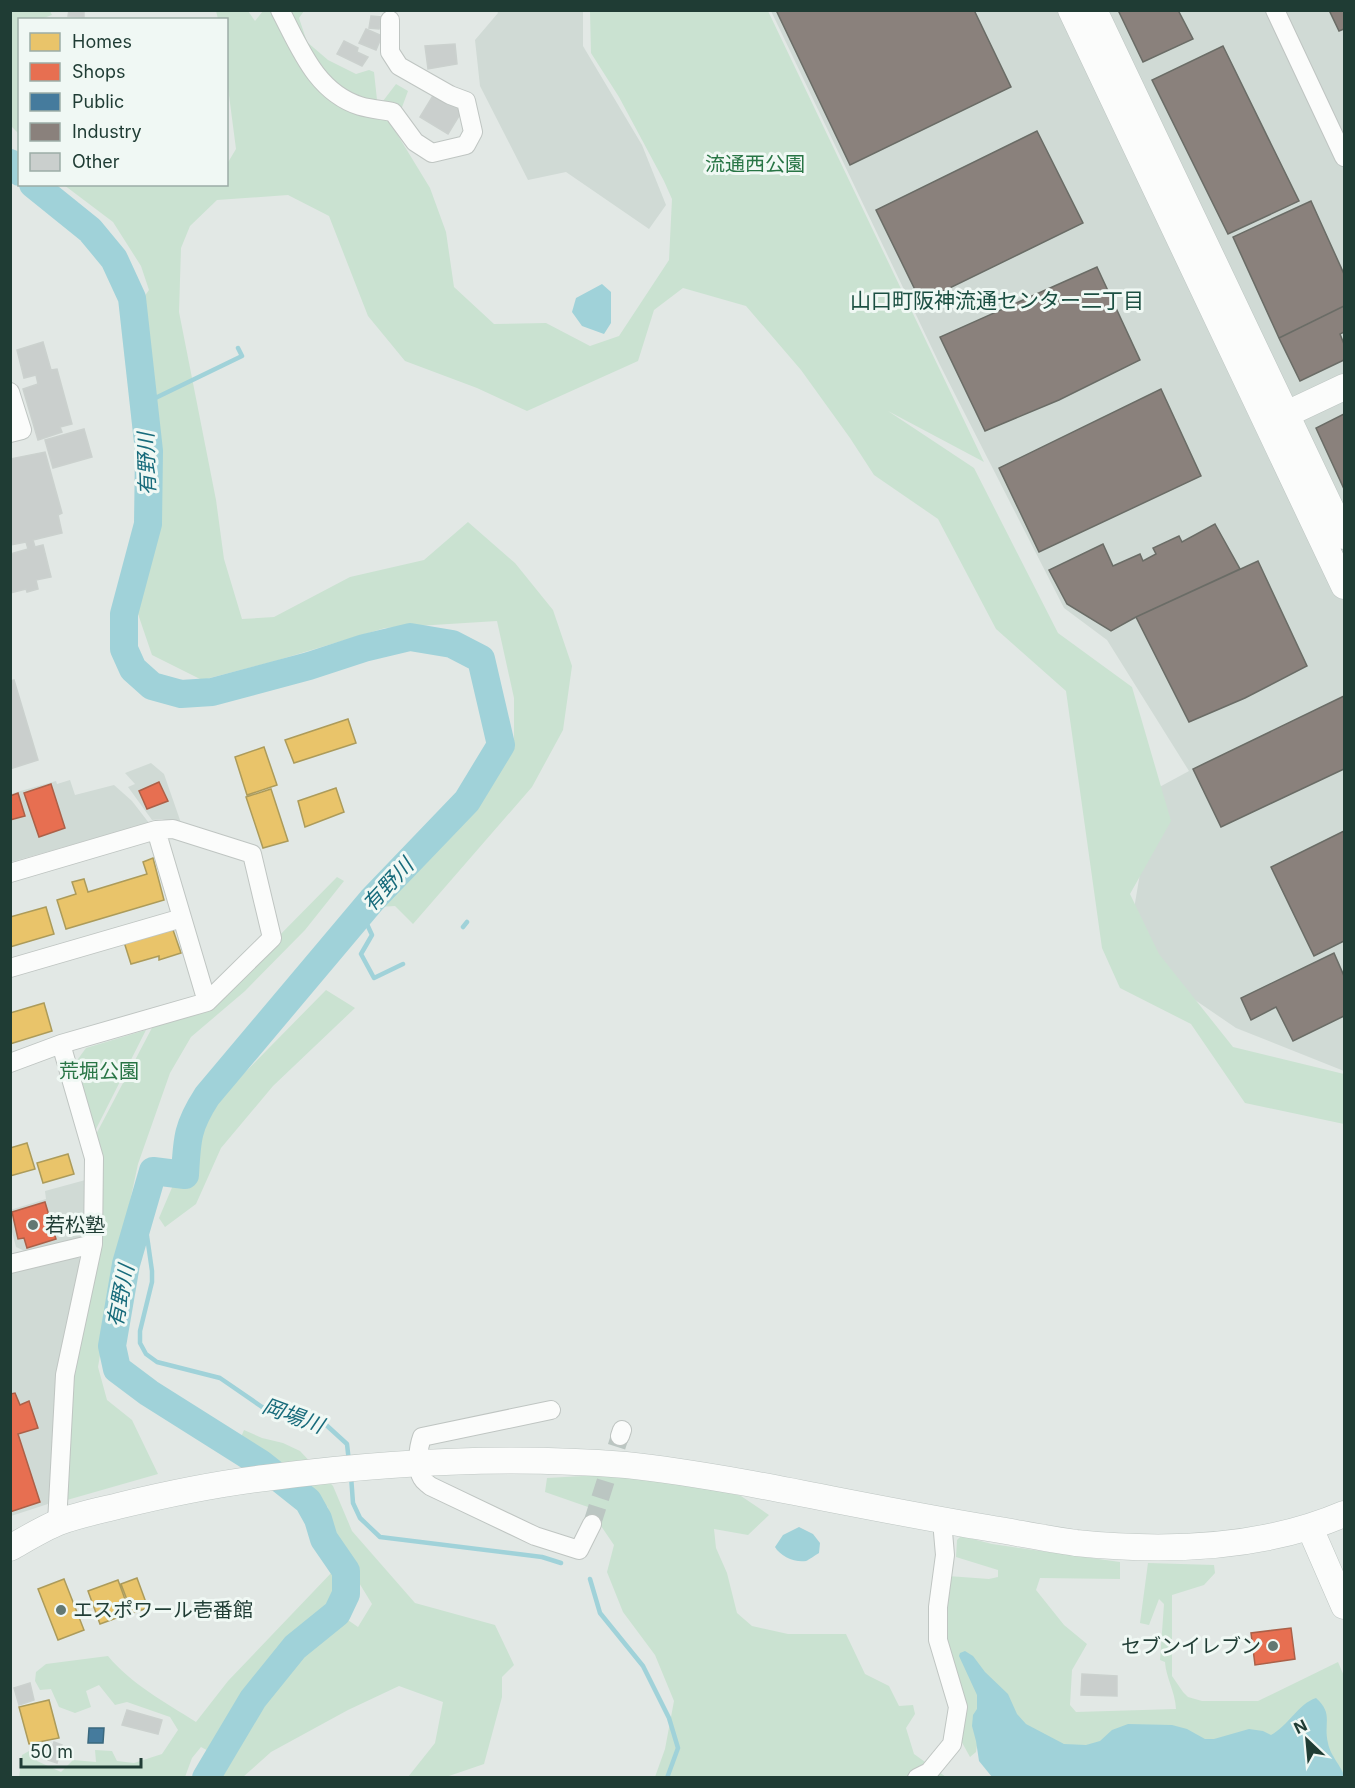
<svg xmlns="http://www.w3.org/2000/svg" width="1355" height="1788" viewBox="0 0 1355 1788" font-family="Inter,'Noto Sans JP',sans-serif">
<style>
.built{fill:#d0dad5}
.green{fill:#cae2d1}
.water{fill:#a0d2d9}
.homes{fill:#e9c46a;stroke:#ac9b5a;stroke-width:1.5}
.shops{fill:#e76f51;stroke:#ab6048;stroke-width:1.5}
.public{fill:#457b9d;stroke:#3a687e;stroke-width:1.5}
.industry{fill:#8a817c;stroke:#6a6c66;stroke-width:1.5}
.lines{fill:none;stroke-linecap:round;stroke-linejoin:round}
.stream{stroke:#a0d2d9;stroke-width:4.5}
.river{stroke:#a0d2d9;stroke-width:28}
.building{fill:#cacfcd;stroke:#cbd1ce;stroke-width:1.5}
.street-tunnel{stroke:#bbc6c2;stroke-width:18;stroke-dasharray:18 9;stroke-linecap:butt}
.street-casing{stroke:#bfc5c2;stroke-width:20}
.secondary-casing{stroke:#bec6c3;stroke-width:27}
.street{stroke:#fbfcfb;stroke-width:18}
.secondary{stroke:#fbfcfb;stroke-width:26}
.poi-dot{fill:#637872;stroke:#f0f8f4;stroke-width:2}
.labels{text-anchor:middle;stroke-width:6;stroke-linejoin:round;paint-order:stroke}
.park-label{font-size:20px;fill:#287545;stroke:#f0f8f4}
.poi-label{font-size:20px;fill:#1f3c34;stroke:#f0f8f4;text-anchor:start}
.neighbourhood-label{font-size:21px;fill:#1b4f42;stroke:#f0f8f4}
.water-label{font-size:21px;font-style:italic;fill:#176b7b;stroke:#f0f8f4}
</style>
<rect width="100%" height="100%" fill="#e2e8e5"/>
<path class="built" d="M 497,11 L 583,11 L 583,46 L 642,145 L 666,205 L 649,229 L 566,172 L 528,180 L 480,86 L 475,40 L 498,13 Z
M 771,11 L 1344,11 L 1344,1071 L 1236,1028 L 1176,987 L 1133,915 L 1154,790 L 1189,771 L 1107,640 L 1064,608 L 940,365 Z
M 151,763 L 164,774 L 181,823 L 162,819 L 152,820 L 128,787 L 135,784 L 125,773 Z
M 70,780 L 75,795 L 114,785 L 132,801 L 149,823 L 11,862 L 10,794 L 56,781 L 57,784 Z
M 89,1179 L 86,1229 L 80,1238 L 27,1252 L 16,1247 L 11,1228 L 10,1210 L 46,1199 L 45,1191 Z
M 72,1255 L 81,1259 L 72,1317 L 51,1503 L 11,1516 L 11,1273 Z"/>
<path class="green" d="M 11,10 L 50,11 L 52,15 L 41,19 L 20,20 L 19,134 L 11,126 Z
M 216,11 L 248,11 L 255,21 L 263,11 L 304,11 L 299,18 L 307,42 L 328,60 L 356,74 L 369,70 L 374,72 L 377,100 L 383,101 L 396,84 L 408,91 L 394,129 L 430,188 L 446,232 L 454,287 L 494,324 L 546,323 L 590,346 L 619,336 L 669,260 L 672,199 L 664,181 L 619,97 L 591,53 L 590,11 L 768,11 L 984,462 L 888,411 L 974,468 L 1058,633 L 1132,687 L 1171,821 L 1130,894 L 1159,954 L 1233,1047 L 1344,1074 L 1344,1124 L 1245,1103 L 1191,1024 L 1120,988 L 1102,948 L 1066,691 L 996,629 L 938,519 L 874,475 L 850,438 L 801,370 L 746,306 L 683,288 L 654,310 L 638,361 L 527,411 L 477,388 L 405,361 L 368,316 L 329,216 L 288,195 L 217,200 L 190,226 L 181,248 L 179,312 L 216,500 L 224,559 L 242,619 L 274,617 L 350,577 L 424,560 L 468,522 L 515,563 L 553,610 L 572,666 L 563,730 L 532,787 L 413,924 L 395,906 L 379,907 L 479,796 L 514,748 L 514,698 L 497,621 L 385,628 L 275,661 L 202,680 L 152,655 L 138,614 L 149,555 L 161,445 L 141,301 L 149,290 L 141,266 L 113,222 L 64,185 L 226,184 L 227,164 L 236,149 L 227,80 L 226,20 L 218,19 Z
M 337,877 L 344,881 L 305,930 L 245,991 L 191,1037 L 170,1073 L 138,1164 L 111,1290 L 98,1367 L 107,1400 L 132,1420 L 158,1474 L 67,1500 L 71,1379 L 87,1313 L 92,1142 L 154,1024 L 211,1005 Z
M 326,990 L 355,1008 L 273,1086 L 221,1148 L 196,1204 L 165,1227 L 159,1218 L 203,1115 Z
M 146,1030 L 92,1137 L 73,1066 L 86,1048 Z
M 244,1430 L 262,1438 L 283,1443 L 300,1451 L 333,1486 L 352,1531 L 415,1603 L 495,1625 L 514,1665 L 502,1677 L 502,1697 L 484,1764 L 446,1777 L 408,1777 L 435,1743 L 443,1702 L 399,1686 L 348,1710 L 271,1752 L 243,1777 L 203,1777 L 216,1755 L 201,1747 L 192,1758 L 185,1777 L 19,1778 L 22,1755 L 29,1751 L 37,1761 L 61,1772 L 73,1760 L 96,1762 L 95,1750 L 112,1751 L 117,1761 L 134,1763 L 162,1754 L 178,1730 L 170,1717 L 127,1702 L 115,1705 L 99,1685 L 86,1691 L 91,1707 L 75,1713 L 59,1707 L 51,1689 L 40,1690 L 35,1681 L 36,1672 L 46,1664 L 108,1656 C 131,1684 165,1702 196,1722 L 228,1681 L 334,1570 L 353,1592 L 345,1618 L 358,1627 L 372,1604 L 331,1537 L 328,1507 L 239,1442 Z
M 619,1474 L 690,1483 L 741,1496 L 769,1515 L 748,1535 L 714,1529 L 716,1548 L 727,1573 L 737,1613 L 752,1626 L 788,1634 L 846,1634 L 865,1674 L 889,1686 L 899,1706 L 913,1705 L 915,1714 L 906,1728 L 914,1754 L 946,1777 L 655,1777 L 665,1749 L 674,1701 L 655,1655 L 623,1612 L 607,1572 L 614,1545 L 588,1507 L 545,1492 L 547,1478 Z
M 961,1536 L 992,1544 L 1120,1562 L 1120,1579 L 1040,1578 L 1036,1590 L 1064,1625 L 1087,1644 L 1072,1670 L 1070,1705 L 1076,1712 L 1176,1709 C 1175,1691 1166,1678 1165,1662 L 1160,1660 L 1164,1604 L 1159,1599 L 1149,1625 L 1140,1623 L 1148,1563 L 1214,1565 L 1215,1573 L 1204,1585 L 1172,1595 L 1172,1676 L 1183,1692 L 1188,1697 L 1202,1701 L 1258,1701 L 1338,1662 L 1344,1676 L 1344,1777 L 1250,1739 L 1084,1759 L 983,1706 L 976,1752 L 970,1757 L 959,1737 L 944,1640 L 948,1576 L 989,1579 L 998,1577 L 998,1570 L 956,1557 L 957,1540 Z"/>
<path class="water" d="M 602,284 L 611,292 L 611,323 L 604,334 L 582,326 L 572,312 L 576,298 Z
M 799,1527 L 813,1534 L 820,1543 L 819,1553 C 815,1555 809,1560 806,1561 C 795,1563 780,1556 775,1547 L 783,1535 Z
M 965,1651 L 973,1656 L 985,1672 L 1008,1694 L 1017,1714 L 1026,1724 L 1064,1744 L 1086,1745 L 1100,1741 L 1112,1730 L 1128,1724 L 1172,1725 L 1187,1729 L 1205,1739 L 1214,1739 L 1249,1729 L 1263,1731 L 1271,1735 C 1288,1726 1298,1704 1316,1698 C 1334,1714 1323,1723 1328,1743 C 1330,1756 1344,1769 1344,1777 L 992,1777 L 979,1761 L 976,1741 L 972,1726 L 973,1715 L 977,1709 L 977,1695 L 959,1656 L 960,1653 Z"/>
<path class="homes" d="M 348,719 L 356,743 L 294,763 L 285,740 Z
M 264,747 L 277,785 L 247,795 L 235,757 Z
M 336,788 L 344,812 L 305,827 L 298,801 Z
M 271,789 L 288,841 L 263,848 L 246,797 Z
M 153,858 L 164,900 L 66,929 L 57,900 L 76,894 L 72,882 L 84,879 L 88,892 L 147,874 L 143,862 Z
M 46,907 L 54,934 L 10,947 L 10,917 Z
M 172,927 L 181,953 L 159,960 L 159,956 L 131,964 L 124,942 Z
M 44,1003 L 52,1031 L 10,1044 L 10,1013 Z
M 27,1143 L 35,1169 L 10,1176 L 10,1148 Z
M 68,1154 L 74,1174 L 43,1183 L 37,1163 Z
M 137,1578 L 148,1608 L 132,1613 L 121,1584 Z
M 64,1579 L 84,1630 L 58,1640 L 38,1589 Z
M 118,1580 L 130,1613 L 100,1624 L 88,1591 Z
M 49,1700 L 59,1738 L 29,1744 L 19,1707 Z"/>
<path class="shops" d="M 159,782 L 168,801 L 147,809 L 139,791 Z
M 51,784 L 65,828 L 39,837 L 24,793 Z
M 18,793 L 25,816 L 10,820 L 10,796 Z
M 45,1202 L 56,1239 L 27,1248 L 24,1238 L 18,1239 L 12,1212 Z
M 15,1393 L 20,1405 L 29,1401 L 38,1428 L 18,1434 L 40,1502 L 10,1512 L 10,1394 Z
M 1291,1628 L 1295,1659 L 1255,1665 L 1251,1633 Z"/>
<path class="public" d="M 89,1728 L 104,1728 L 103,1743 L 88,1743 Z"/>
<path class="industry" d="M 776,10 L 974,10 L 1011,87 L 850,165 Z
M 1118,10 L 1178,10 L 1193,39 L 1143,62 Z
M 1329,10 L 1344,10 L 1344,29 L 1339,31 Z
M 1223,46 L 1299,201 L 1228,234 L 1152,80 Z
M 1037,131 L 1083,223 L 921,302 L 876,210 Z
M 1311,201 L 1344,274 L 1344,306 L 1279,338 L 1233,237 Z
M 1097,267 L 1140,360 L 1059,400 L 985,431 L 940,337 Z
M 1344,306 L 1344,332 L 1340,334 L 1344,344 L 1344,360 L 1300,381 L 1279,338 Z
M 1161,389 L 1201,476 L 1039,552 L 999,468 Z
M 1344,414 L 1344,489 L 1316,428 Z
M 1215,524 L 1240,569 L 1136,617 L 1111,631 L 1067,604 L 1049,570 L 1103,544 L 1113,566 L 1140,554 L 1143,561 L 1156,554 L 1153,548 L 1179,536 L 1182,542 Z
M 1258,561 L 1307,666 L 1245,698 L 1189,722 L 1136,617 Z
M 1344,696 L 1344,769 L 1221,827 L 1193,769 Z
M 1344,831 L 1344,941 L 1314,956 L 1271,867 Z
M 1334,953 L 1344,976 L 1344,1016 L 1293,1041 L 1276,1007 L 1251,1020 L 1241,998 Z"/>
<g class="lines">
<path class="stream" d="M 143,404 L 242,356 L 238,348
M 359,916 L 366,922 L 372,935 L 361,954 L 374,978 L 403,964
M 463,927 L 467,922
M 143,1208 L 152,1271 L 152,1282 L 140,1331 L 140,1343 L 146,1354 L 157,1362 L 220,1378 L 262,1407 L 324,1423 L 347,1444 L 349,1462
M 351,1476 L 353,1503 L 360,1518 L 380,1537 L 542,1557 L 561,1563
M 590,1579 L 600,1613 L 643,1666 L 669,1718 L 678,1748 L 667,1778"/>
<path class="river" d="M 10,163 L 20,172
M 33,184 L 90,230 L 114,259 L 132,298 L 149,451 L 148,524 L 124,614 L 124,649 L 133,669 L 152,686 L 181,694 L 212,692 L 309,666 L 364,648 L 410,637 L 452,644 L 481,659 L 501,745 L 467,801 L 372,900 L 207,1096 C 187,1127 187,1139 185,1175 L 153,1171 L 126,1264 L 112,1346 L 117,1369 L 149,1393 L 260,1463 L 308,1501 L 318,1519 L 324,1539 L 346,1571 L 346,1594 L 337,1613 L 295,1647 L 253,1699 L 206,1778"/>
</g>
<path class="building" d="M 69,10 L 84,10 L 84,17 L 68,16 Z
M 371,16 L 382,17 L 379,29 L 369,28 Z
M 366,29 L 382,36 L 376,50 L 359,43 Z
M 344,41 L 358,48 L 357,52 L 368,57 L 362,66 L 337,54 Z
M 455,44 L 457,64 L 428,69 L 425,46 Z
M 434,94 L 462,111 L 448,134 L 420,117 Z
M 43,342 L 51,370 L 57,369 L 72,424 L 60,427 L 62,432 L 38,440 L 23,389 L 38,384 L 36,375 L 24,378 L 17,350 Z
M 84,429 L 92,457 L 53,468 L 45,440 Z
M 45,452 L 62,513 L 58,515 L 62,533 L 33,540 L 35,547 L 43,545 L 51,577 L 36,580 L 38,589 L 27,592 L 26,589 L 10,593 L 10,554 L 28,549 L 26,542 L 10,545 L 10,459 Z
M 14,680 L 38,760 L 10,769 L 10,681 Z
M 1082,1674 L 1117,1676 L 1117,1696 L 1081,1695 Z
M 30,1683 L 34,1700 L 19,1705 L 14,1688 Z
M 127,1710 L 162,1720 L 158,1734 L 122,1725 Z
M 54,1742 L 62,1745 L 57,1763 L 48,1760 Z"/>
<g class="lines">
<path class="street-tunnel" d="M 592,1524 L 620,1436"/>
<g class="street-casing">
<path id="street" d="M 280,10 C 300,48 316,92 360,106 C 370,109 382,110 393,112 L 415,142 L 432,153 L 466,145 L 473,132 L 466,101 L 450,95 L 399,66 L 390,52 L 390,20
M 1275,10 L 1344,157
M 10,392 L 22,430 L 10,433
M 156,830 L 207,1002
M 10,873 L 156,830 L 173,829 L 252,854 L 272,938 L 207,1002 L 61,1044 L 10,1063
M 10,968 L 182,918
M 10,1264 L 93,1244
M 551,1410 L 422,1437 C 418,1448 416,1468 422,1478 C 424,1482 427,1483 430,1486 L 535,1536 L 579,1550 L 592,1524
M 620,1436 L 622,1430
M 57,1523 L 65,1375 L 93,1244 L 94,1158 L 61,1044
M 917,1778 L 929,1772 L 952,1744 L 958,1707 L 938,1640 L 938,1607 L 945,1555 L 942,1521"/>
</g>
<g class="secondary-casing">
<path id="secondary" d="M 1071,10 L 1344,586
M 1094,10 L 1344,536
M 1272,421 L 1344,387
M 1310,1528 L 1344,1606
M 10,1548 C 26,1539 42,1529 59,1522 C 78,1515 98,1511 118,1506 C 167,1494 215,1484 265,1478 C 384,1462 505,1455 626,1465 C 666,1469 707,1476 747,1483 C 828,1498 908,1515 988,1528 C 1018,1533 1047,1539 1076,1543 C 1164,1552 1262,1549 1344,1514"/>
</g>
<use href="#street" class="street"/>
<use href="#secondary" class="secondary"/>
</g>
<g class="poi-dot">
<circle cx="33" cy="1225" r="6"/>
<circle cx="61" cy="1610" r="6"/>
<circle cx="1273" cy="1646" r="6"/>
</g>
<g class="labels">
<g class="park-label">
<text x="755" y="171">流通西公園</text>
<text x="99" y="1078">荒堀公園</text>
</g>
<g class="poi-label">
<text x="45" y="1232">若松塾</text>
<text x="73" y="1617">エスポワール壱番館</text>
<text x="1261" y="1653" text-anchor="end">セブンイレブン</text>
</g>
<g class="neighbourhood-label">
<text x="997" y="308">山口町阪神流通センター二丁目</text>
</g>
<g class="water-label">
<text transform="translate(147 464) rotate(-92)" y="7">有野川</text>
<text transform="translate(388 885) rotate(-47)" y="7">有野川</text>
<text transform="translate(121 1296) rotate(-79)" y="7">有野川</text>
<text transform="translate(293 1416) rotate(20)" y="7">岡場川</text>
</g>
</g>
<rect width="1355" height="1788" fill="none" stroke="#1f3c34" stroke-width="24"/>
<rect x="18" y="18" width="210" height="168" fill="#f0f8f4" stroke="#9cada7" stroke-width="1.5"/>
<rect x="30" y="33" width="30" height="18" fill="#e9c46a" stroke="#9cada7" stroke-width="1.5"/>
<text x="72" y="48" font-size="18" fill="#1f3c34">Homes</text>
<rect x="30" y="63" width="30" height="18" fill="#e76f51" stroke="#9cada7" stroke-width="1.5"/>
<text x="72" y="78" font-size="18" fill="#1f3c34">Shops</text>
<rect x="30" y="93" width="30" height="18" fill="#457b9d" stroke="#9cada7" stroke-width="1.5"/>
<text x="72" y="108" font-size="18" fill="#1f3c34">Public</text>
<rect x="30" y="123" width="30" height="18" fill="#8a817c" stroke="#9cada7" stroke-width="1.5"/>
<text x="72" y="138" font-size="18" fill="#1f3c34">Industry</text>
<rect x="30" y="153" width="30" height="18" fill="#cacfcd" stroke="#9cada7" stroke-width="1.5"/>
<text x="72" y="168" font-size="18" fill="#1f3c34">Other</text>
<g transform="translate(1307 1740) rotate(334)" stroke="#f0f8f4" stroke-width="4.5" paint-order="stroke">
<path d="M0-4.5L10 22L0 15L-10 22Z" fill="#1f3c34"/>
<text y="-9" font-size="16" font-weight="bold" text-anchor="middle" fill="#1f3c34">N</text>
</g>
<path d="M21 1758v9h120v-9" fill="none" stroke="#1f3c34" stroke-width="3"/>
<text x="30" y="1758" font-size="18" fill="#1f3c34" stroke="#f0f8f4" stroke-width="4.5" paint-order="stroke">50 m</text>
</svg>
